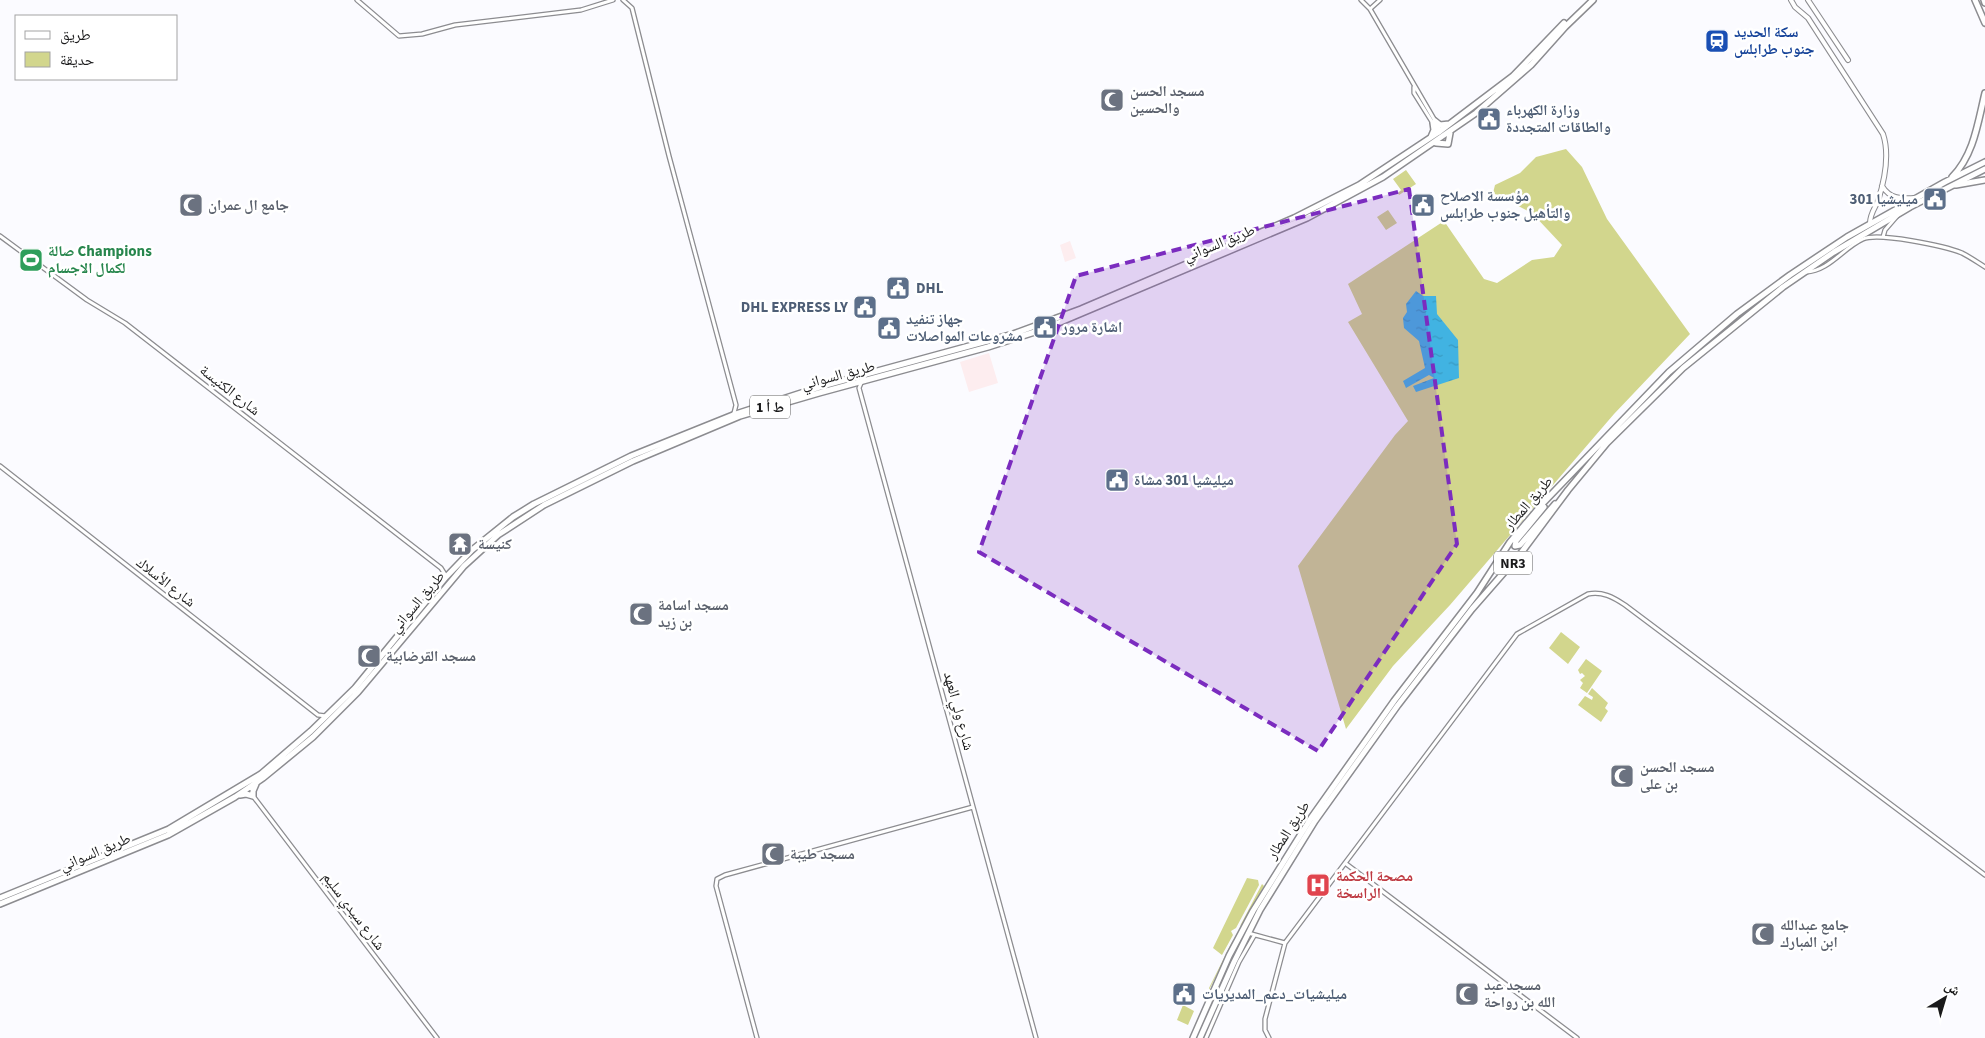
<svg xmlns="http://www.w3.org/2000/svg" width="1985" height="1038" viewBox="0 0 1985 1038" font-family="'Source Sans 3','Noto Naskh Arabic',sans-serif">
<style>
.medical{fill:#fdedef}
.green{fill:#d2d68d}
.water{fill:url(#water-ripples)}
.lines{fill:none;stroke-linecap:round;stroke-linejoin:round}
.secondary-casing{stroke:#8c8c90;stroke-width:5.5}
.primary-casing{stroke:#8c8c90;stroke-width:6}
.highway-casing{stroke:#8c8c90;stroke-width:8}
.secondary{stroke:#fff;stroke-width:3}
.primary{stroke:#fff;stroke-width:4}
.highway{stroke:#fff;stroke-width:5}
.marked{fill:#7b2cbf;fill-opacity:0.2;stroke:#7b2cbf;stroke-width:4;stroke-dasharray:10 6;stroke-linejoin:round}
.labels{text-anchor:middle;stroke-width:5;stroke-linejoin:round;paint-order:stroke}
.shield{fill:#fff;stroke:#5f5f5f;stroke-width:1}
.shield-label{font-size:14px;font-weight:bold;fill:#1a1a1b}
.transit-label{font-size:15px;font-weight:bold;fill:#164399;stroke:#fff;text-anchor:start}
.worship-label{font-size:15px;font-weight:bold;fill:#5b616d;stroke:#fff;text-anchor:start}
.service-label{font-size:15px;font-weight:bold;fill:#4e5e75;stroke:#fff;text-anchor:start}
.street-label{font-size:15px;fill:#1a1a1b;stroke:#fff}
.leisure-label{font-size:15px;font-weight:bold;fill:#27864d;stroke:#fff;text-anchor:start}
.health-label{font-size:15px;font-weight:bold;fill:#be3a42;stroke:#fff;text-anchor:start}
</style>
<defs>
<pattern id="water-ripples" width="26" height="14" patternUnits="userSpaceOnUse" patternTransform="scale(1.25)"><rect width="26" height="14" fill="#41b3e2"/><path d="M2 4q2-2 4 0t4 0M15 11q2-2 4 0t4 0" fill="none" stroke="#3899c1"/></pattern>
</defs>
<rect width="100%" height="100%" fill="#fbfbff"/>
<path class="medical" d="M 1070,241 L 1076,258 L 1065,262 L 1060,245 Z
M 989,353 L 998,383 L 969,392 L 960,362 Z"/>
<path class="green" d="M 1566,149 L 1582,167 L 1607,219 L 1690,334 L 1614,414 L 1450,605 L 1393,666 L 1346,729 L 1298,566 L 1395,435 L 1408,421 L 1348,322 L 1362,314 L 1348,284 L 1444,221 L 1484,279 L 1497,283 L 1532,260 L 1554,257 L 1562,245 L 1532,213 L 1493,193 L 1495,185 L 1520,173 L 1536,157 Z
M 1406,170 L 1416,184 L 1399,195 L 1398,193 L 1401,190 L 1393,179 Z
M 1388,210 L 1397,223 L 1386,230 L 1377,217 Z
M 1561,632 L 1580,647 L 1568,664 L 1549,648 Z
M 1586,659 L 1602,671 L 1587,693 L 1580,688 L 1583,683 L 1580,680 L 1585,676 L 1582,673 L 1580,674 L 1578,670 Z
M 1592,688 L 1608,703 L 1605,708 L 1608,711 L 1601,722 L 1578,705 L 1585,696 L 1592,700 L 1593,697 L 1588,694 Z
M 1247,878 L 1258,880 L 1259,885 L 1236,928 L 1231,931 L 1233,935 L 1222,955 L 1213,948 Z
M 1262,884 L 1264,886 L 1244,923 L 1240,926 Z
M 1233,940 L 1232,944 L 1209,990 L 1209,988 Z
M 1183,1005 L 1194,1011 L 1188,1025 L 1177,1020 Z"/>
<path class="water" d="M 1416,291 L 1423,296 L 1436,296 L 1437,314 L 1458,340 L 1459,378 L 1416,392 L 1413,386 L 1434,378 L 1429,375 L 1406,388 L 1403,381 L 1425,368 L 1419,341 L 1404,328 L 1403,318 L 1407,312 L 1406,304 Z"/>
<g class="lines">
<g class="secondary-casing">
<path id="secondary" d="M 357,0 L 399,36 L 422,34 L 455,25 L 581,10 L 613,0
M 623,0 L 632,8 L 669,156 L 736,405 L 734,413
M 1361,0 L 1370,9 L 1441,131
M 1370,9 L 1380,0
M 1414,87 L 1414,93 L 1439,133
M 0,236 L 87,300 L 125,323 L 441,568 L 446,576
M 1883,237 L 1885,230 L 1898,215
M 1806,272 C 1829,271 1843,248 1863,239 C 1878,232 1945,246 1962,253 C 1970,257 1977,262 1985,267
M 862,381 L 859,388 L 1036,1038
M 0,466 L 318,715 L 326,716
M 253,796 L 437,1038
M 1345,863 L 1577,1038
M 1248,933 L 1285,943
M 757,1038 L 716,886 L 717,879 L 725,875 L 973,807
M 1206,1038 L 1239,962 L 1254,936
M 1269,1038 L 1265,1030 L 1265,1019 L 1285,943 L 1517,634 L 1588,594 C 1602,591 1613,597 1625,605 L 1985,875"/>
</g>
<g class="primary-casing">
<path id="primary" d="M 1791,0 L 1795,7 L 1808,18 L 1883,134 C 1890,155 1885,179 1878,201 C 1875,208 1870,214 1870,223
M 1808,0 L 1848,60
M 1882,186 C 1890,199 1901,199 1915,198"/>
</g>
<g class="highway-casing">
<path id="highway" d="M 1975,0 L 1985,23
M 1984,0 L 1985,3
M 1435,121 L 1440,125 L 1449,124
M 1431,137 L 1434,130 L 1433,123
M 1436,143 L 1448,144 L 1450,133
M 1952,177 C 1974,155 1978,122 1985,93
M 1956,185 L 1985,180
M 1544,507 L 1516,541 L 1515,546 L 1520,545 L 1555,504
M 240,795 L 246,794 L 253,796 L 253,791 L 256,784
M 0,898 L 169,829 L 261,774 L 311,731 L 355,688 L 446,577 L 472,550 L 513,517 L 534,504 L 631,456 L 733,415 L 826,385 L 1013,334 L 1081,309 L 1294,218 L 1359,185 L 1439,132 L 1513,76 L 1564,23
M 0,904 L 168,835 L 235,797 L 263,778 L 313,737 L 358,692 L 464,566 L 498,535 L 544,505 L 633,461 L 740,416 L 819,393 L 988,347 L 1044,329 L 1307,218 L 1383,177 L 1476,113 L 1531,65 L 1565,27 L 1593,0
M 1193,1038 L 1229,956 L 1253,911 L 1311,818 L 1394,701 L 1477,593 L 1510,542 L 1544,502 L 1669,372 L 1737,314 L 1790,275 L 1847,237 L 1945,182 L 1985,162
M 1200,1038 L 1234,962 L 1260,910 L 1315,821 L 1398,705 L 1472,609 L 1521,553 L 1568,490 L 1607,443 L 1683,368 L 1783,287 L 1834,252 L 1910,207 L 1985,169"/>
</g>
<use href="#secondary" class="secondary"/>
<use href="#primary" class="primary"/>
<use href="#highway" class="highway"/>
</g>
<path class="marked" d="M 1409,189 L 1457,544 L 1318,751 L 979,552 L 1076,276 Z"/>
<defs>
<g id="station-square" transform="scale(1.25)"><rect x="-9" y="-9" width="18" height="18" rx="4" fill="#1a4fb4" stroke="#fff"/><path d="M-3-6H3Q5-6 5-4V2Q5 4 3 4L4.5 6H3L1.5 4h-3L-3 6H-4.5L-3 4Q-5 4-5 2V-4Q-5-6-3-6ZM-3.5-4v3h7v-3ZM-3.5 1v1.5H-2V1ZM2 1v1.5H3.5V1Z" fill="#fff"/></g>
<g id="mosque-square" transform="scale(1.25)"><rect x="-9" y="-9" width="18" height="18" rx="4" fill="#6b7280" stroke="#fff"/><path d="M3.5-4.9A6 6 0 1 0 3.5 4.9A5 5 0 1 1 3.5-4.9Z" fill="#fff"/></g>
<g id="civic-square" transform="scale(1.25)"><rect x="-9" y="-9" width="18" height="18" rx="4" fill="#5c6f8a" stroke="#fff"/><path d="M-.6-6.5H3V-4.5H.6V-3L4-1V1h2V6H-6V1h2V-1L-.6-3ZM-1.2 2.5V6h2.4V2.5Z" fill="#fff"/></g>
<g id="stadium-square" transform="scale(1.25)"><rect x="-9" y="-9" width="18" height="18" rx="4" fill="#2e9e5b" stroke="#fff"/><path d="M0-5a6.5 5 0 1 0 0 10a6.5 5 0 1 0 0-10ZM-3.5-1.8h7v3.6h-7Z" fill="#fff"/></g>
<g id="temple-square" transform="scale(1.25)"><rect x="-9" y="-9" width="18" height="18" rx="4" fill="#6b7280" stroke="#fff"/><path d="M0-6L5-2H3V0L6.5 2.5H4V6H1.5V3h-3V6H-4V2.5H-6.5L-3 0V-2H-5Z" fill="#fff"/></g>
<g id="hospital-square" transform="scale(1.25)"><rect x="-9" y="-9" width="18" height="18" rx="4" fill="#e0444e" stroke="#fff"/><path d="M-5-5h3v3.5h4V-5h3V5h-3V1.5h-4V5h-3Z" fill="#fff"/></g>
</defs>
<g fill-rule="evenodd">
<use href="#station-square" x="1717" y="41"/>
<use href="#mosque-square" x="1112" y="100"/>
<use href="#civic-square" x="1489" y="119"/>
<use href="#civic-square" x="1935" y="199"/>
<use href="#mosque-square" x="191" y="205"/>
<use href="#civic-square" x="1423" y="205"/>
<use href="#stadium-square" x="31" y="260"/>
<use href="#civic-square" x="898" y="288"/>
<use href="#civic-square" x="865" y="307"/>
<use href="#civic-square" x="1045" y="327"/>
<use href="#civic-square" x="889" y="328"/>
<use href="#civic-square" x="1117" y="480"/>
<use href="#temple-square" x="460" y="544"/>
<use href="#mosque-square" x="641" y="614"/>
<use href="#mosque-square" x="369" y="656"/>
<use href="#mosque-square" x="1622" y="776"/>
<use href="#mosque-square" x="773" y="854"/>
<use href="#hospital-square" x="1318" y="885"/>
<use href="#mosque-square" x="1763" y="934"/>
<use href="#civic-square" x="1184" y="994"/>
<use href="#mosque-square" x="1467" y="994"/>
</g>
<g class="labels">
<g class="shield">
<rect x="750" y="395.5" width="40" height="23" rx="4"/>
<rect x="1494" y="551.5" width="38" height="23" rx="4"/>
</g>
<g class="shield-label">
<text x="770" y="412">ط أ 1</text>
<text x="1513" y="568">NR3</text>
</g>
<g class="transit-label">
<text x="1734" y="37">سكة الحديد<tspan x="1734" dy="17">جنوب طرابلس</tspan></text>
</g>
<g class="worship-label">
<text x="1130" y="96">مسجد الحسن<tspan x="1130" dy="17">والحسين</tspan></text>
<text x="208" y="210">جامع ال عمران</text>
<text x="478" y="549">كنيسة</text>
<text x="658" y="610">مسجد اسامة<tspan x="658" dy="17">بن زيد</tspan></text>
<text x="386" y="661">مسجد القرضابية</text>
<text x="1640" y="772">مسجد الحسن<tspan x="1640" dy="17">بن على</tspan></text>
<text x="790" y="859">مسجد طيبة</text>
<text x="1780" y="930">جامع عبدالله<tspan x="1780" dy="17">ابن المبارك</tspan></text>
<text x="1484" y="990">مسجد عبد<tspan x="1484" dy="17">الله بن رواحة</tspan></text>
</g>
<g class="service-label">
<text x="1506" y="115">وزارة الكهرباء<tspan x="1506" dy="17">والطاقات المتجددة</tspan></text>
<text x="1440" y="201">مؤسسة الاصلاح<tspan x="1440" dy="17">والتأهيل جنوب طرابلس</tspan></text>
<text x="1918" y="204" text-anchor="end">ميليشيا 301</text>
<text x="916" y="293">DHL</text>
<text x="848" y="312" text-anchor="end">DHL EXPRESS LY</text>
<text x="906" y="324">جهاز تنفيد<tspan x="906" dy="17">مشروعات المواصلات</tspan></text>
<text x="1062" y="332">اشارة مرور</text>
<text x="1134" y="485">ميليشيا 301 مشاة</text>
<text x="1202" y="999">ميليشيات_دعم_المديريات</text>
</g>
<g class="street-label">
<text transform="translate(1219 243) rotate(-22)" y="5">طريق السواني</text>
<text transform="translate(838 375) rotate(-15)" y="5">طريق السواني</text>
<text transform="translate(230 390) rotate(38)" y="5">شارع الكنيسة</text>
<text transform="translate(1528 503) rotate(-49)" y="5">طريق المطار</text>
<text transform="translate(166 582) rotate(38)" y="5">شارع الأسلاك</text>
<text transform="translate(417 602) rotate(-50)" y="5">طريق السواني</text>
<text transform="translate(959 711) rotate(75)" y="5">شارع ولي العهد</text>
<text transform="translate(1288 830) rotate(-57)" y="5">طريق المطار</text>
<text transform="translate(95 852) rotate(-23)" y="5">طريق السواني</text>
<text transform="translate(354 911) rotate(53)" y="5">شارع سيدي سليم</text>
</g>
<g class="leisure-label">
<text x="48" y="256">صالة Champions<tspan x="48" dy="17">لكمال الاجسام</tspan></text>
</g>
<g class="health-label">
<text x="1336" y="881">مصحة الحكمة<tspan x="1336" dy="17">الراسخة</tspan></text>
</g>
</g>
<rect x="15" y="15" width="162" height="65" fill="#ffffff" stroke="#a3a3a4"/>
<rect x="25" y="31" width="25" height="8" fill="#ffffff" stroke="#a3a3a4"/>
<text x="60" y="40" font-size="15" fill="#1a1a1b">طريق</text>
<rect x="25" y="52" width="25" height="15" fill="#d2d68d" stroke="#a3a3a4"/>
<text x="60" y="65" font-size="15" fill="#1a1a1b">حديقة</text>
<g transform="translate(1945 998) rotate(38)" stroke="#ffffff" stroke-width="4" paint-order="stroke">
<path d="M0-4L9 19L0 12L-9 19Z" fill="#1a1a1b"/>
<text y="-8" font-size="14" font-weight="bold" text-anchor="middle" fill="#1a1a1b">ش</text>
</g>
</svg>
